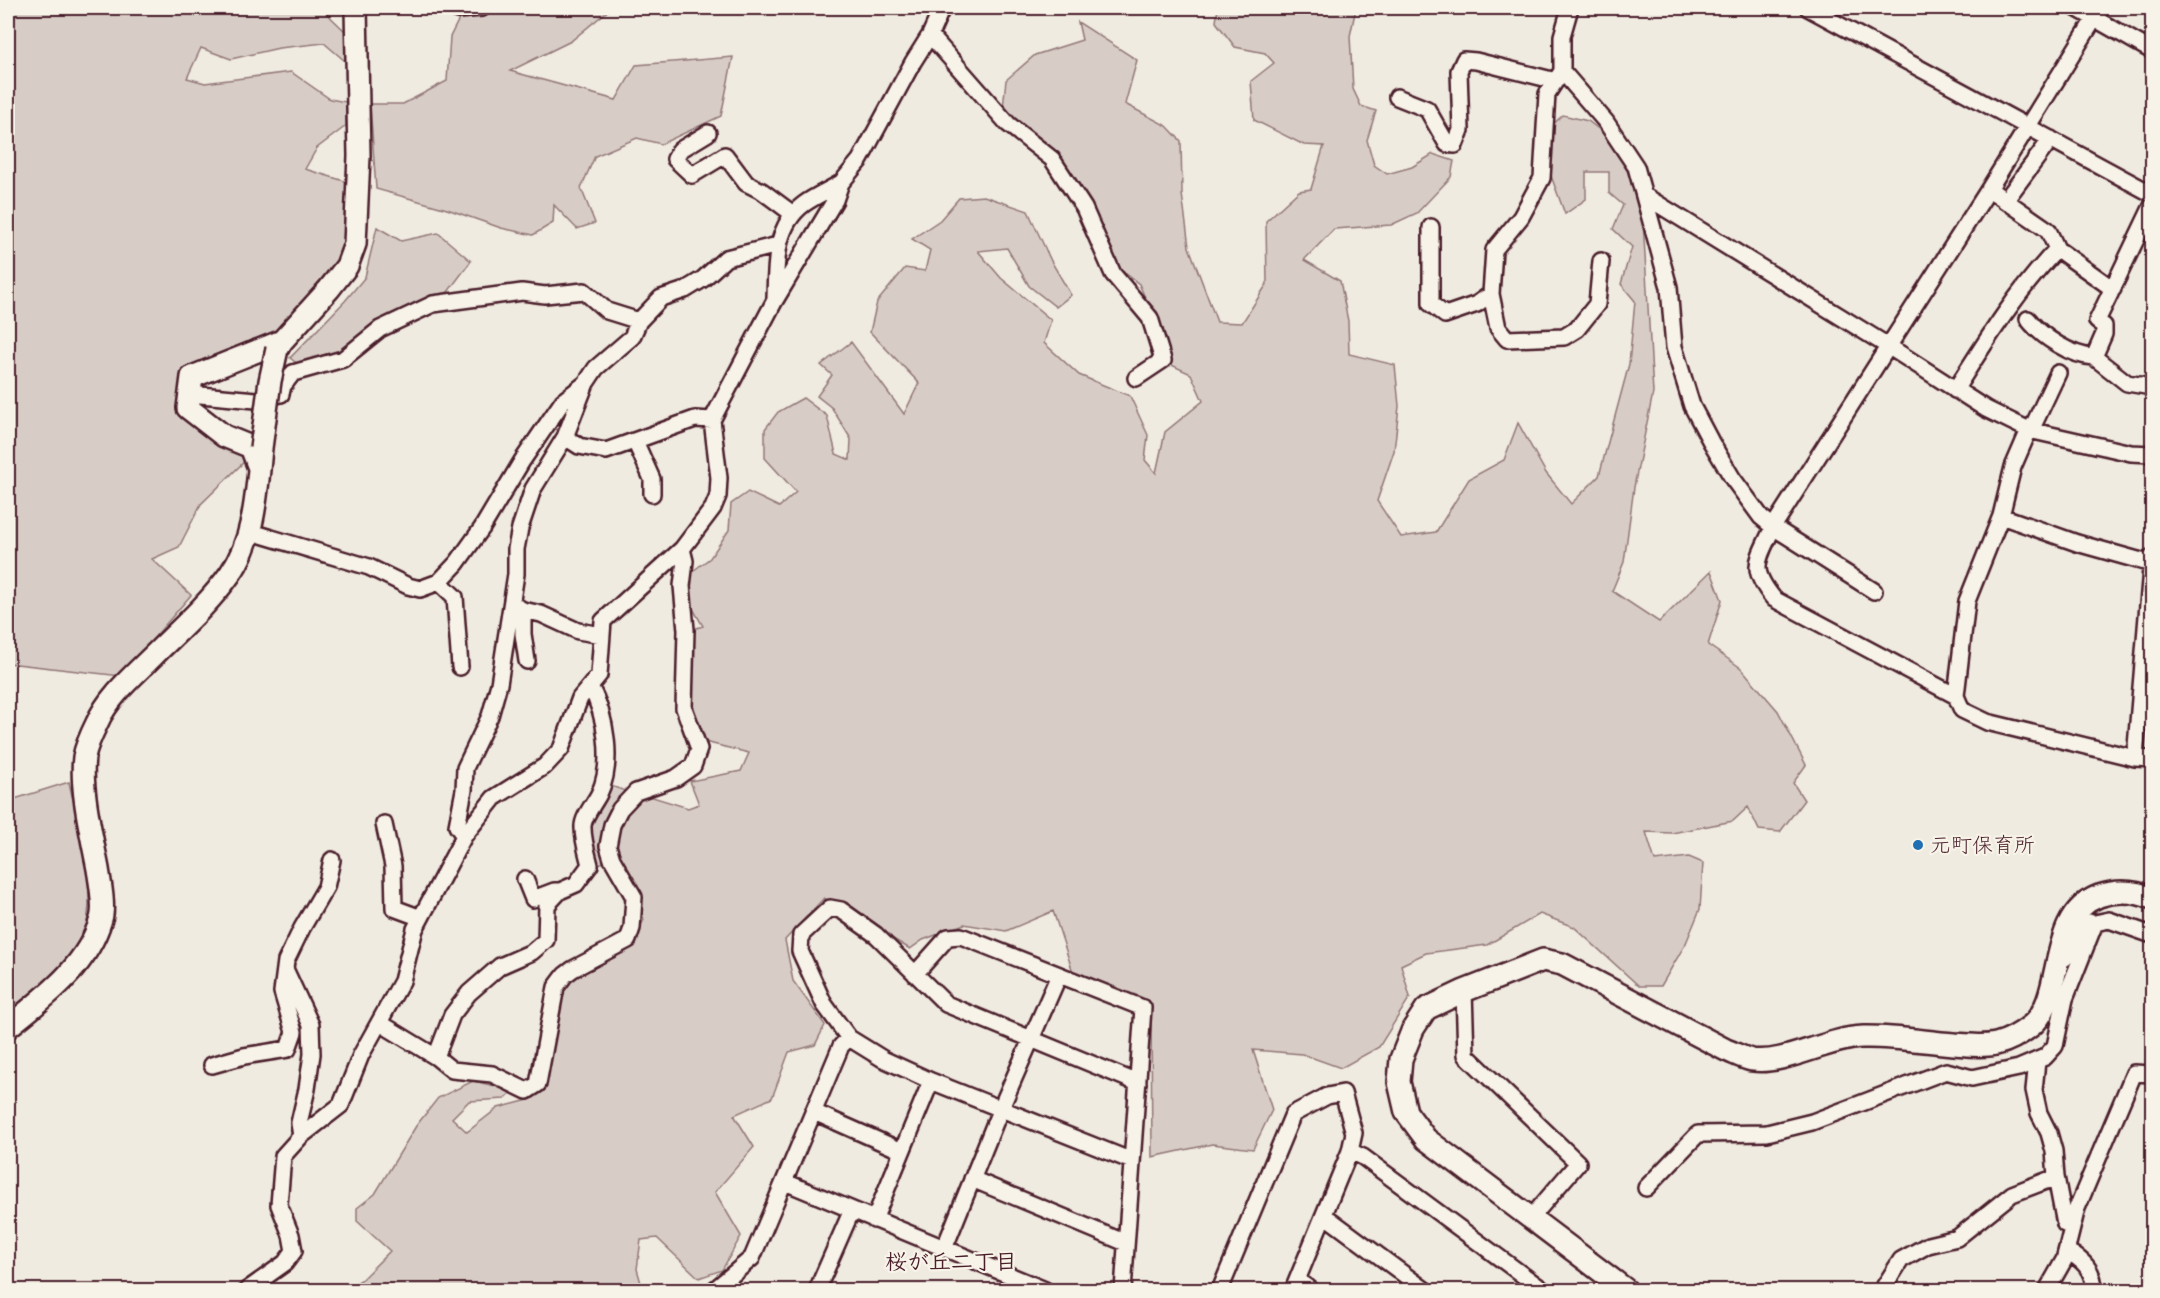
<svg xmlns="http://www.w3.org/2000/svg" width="2160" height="1298" viewBox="0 0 2160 1298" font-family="'Comic Neue','Klee One',sans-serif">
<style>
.green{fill:#d8cdc6;stroke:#917678;stroke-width:1.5}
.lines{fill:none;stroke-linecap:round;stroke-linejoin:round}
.street-casing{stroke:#4a1f2b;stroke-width:20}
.secondary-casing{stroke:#4a1f2b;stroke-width:26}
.street{stroke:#f7f3e8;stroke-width:15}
.secondary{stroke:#f7f3e8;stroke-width:21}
.secondary-bridge-casing{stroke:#4a1f2b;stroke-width:26;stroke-linecap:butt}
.secondary-bridge{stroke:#f7f3e8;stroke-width:21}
.poi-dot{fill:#1f6fb2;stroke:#f7f3e8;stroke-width:2}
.labels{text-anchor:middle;stroke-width:4.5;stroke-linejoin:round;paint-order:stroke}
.poi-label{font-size:21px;fill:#4a1f2b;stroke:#f7f3e8;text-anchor:start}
.neighbourhood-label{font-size:22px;font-weight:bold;fill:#4a1f2b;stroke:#f7f3e8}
</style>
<rect width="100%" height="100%" fill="#f0ebe0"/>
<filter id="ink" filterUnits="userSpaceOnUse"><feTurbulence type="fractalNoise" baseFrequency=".0167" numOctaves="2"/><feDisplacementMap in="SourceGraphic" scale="12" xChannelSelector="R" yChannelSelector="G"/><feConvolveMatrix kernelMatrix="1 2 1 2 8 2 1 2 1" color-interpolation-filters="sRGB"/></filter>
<g filter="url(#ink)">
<path class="green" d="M 8,8 L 321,8 L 346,32 L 345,61 L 324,43 L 279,48 L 231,59 L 201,48 L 187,78 L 205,83 L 291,72 L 330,99 L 346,102 L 346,126 L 317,148 L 305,169 L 351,183 L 349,227 L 336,261 L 270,342 L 187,376 L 183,410 L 250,456 L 201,504 L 179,547 L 152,559 L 191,595 L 121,676 L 8,663 Z
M 519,8 L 611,8 L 571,41 L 510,71 L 616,100 L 636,65 L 733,57 L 721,116 L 661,144 L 637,138 L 595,156 L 581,188 L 595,223 L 577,229 L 554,205 L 553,223 L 533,235 L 501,228 L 447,209 L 376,189 L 370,104 L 403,104 L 447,81 L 450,37 L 461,15 Z
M 1218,8 L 1356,8 L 1350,36 L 1353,89 L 1361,106 L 1376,111 L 1367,140 L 1374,165 L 1387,174 L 1412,167 L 1433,154 L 1454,161 L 1451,177 L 1417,213 L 1391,225 L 1334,229 L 1304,260 L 1340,281 L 1348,321 L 1349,354 L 1395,365 L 1399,406 L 1394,451 L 1377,501 L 1401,537 L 1436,532 L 1469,479 L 1504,460 L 1518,423 L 1546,473 L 1571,504 L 1599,476 L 1629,364 L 1635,301 L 1621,284 L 1632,247 L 1613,229 L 1623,205 L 1609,193 L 1609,172 L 1586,172 L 1586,199 L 1565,214 L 1547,165 L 1551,126 L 1563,115 L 1588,121 L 1614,141 L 1642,204 L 1653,393 L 1634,487 L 1624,562 L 1612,591 L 1659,622 L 1711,571 L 1722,600 L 1708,645 L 1741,668 L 1778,711 L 1806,765 L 1793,783 L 1804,800 L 1780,832 L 1759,830 L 1748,807 L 1733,821 L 1672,833 L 1646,832 L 1655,861 L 1689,857 L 1703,863 L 1700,909 L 1686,943 L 1661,986 L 1639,986 L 1574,927 L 1540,914 L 1487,945 L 1426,953 L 1401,965 L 1410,997 L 1379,1047 L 1341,1068 L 1302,1054 L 1253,1050 L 1272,1110 L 1253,1149 L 1212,1144 L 1152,1157 L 1151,1009 L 1073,972 L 1053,911 L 1006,931 L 964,924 L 923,940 L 910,949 L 824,898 L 785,940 L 793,981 L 825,1025 L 815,1045 L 789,1052 L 772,1098 L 734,1115 L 754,1147 L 715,1192 L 741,1236 L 722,1270 L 699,1278 L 657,1238 L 641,1240 L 637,1269 L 643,1290 L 344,1290 L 361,1280 L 390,1251 L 357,1221 L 357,1208 L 375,1194 L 416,1126 L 438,1098 L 473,1081 L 513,1090 L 505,1099 L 469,1101 L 452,1118 L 467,1132 L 498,1108 L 532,1099 L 545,1084 L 562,983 L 630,944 L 644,920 L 637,895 L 610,840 L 620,814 L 640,793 L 688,808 L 699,804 L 690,781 L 741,771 L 749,753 L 705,742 L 691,709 L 693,629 L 703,626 L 692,607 L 689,574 L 710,558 L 729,530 L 731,504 L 748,492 L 779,507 L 796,492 L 765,458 L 765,429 L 778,412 L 803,398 L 827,416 L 836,454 L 850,460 L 851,439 L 832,408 L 817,396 L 832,375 L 821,365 L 851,342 L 904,414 L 919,383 L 870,332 L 877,302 L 905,268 L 925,271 L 930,250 L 912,239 L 940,220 L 959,198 L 984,196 L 1028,211 L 1051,261 L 1071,295 L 1056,307 L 1029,286 L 1007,248 L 978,251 L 1001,278 L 1051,320 L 1044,343 L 1079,375 L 1130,396 L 1148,435 L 1145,460 L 1156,473 L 1165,432 L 1203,401 L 1191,374 L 1165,362 L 1155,320 L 1139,284 L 1111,262 L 1089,208 L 1003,108 L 1006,80 L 1035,55 L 1082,40 L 1078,22 L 1137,60 L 1125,104 L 1167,126 L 1181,141 L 1182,194 L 1189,247 L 1217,322 L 1242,323 L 1267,284 L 1266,221 L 1299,191 L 1311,189 L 1324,146 L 1304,145 L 1254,120 L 1251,81 L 1274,63 L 1265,53 L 1235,47 L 1216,22 Z
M 377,227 L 401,241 L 438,233 L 471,261 L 448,292 L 421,303 L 342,351 L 299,365 L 290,358 L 345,301 L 365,277 Z
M 69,782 L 88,869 L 89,905 L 86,933 L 72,961 L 8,1014 L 8,801 Z
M 611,786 L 631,793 L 604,847 L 605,862 L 595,865 L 587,826 L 598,801 Z"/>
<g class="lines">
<g class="street-casing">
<path id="street" d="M 1570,8 L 1562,36 L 1562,71 L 1547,94 L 1542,178 L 1521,217 L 1494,250 L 1491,294 L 1498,328 L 1507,339 L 1564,337 L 1577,329 L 1597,304 L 1601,261
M 1808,8 L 2152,194
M 2076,8 L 2152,51
M 458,10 L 482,8
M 930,35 L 1008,124 L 1052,159 L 1084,208 L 1113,274 L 1150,318 L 1163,360 L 1136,378
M 1562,71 L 1606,122 L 1636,167 L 1669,287 L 1674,347 L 1692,406 L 1711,442 L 1733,479 L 1761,517 L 1773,527 L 1874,591
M 1397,97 L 1427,109 L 1447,144 L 1455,145 L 1461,130 L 1459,71 L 1464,60 L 1476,61 L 1556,81
M 708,133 L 680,150 L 675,159 L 692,175 L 725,155 L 746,183 L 762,191 L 793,214
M 1989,189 L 2048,230 L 2057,249 L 2113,289
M 1645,196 L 1888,346 L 1986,409 L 2029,430 L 2131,453 L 2152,454
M 2005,201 L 2051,139
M 2152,206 L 2097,321 L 2104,326 L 2104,334 L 2094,357 L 2127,383 L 2152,387
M 1431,227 L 1431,304 L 1445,315 L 1477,304 L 1491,294
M 775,299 C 776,266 774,226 804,204 C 815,196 829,190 841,183
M 2028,319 C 2042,337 2071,356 2094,357
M 2058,373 L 2034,424 L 2029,430 L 2013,467 L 2001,516 L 1967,601 L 1956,696 L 1962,710 L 1987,722 L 2135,758 L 2152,759
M 1955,390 C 1986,341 2017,291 2057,249
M 189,394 L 256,400 L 281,394 L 283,386 L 293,373 L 343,359 L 380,329 L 433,304 L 522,292 L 545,295 L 584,291 L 607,311 L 639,321
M 565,437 L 579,446 L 606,451 L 695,419 L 712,420
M 635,441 L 652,479 L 652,494
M 2001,516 L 2077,543 L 2152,564
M 248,531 L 369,567 L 408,586 L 420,589 L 439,582 L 457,563 L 482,528 L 522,461 L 563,401 L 585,384
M 439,582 L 455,597 L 460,667
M 512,604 L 523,610 L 541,614 L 578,631 L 602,635
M 523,610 L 523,634 L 527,661
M 1956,696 L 1774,599 C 1748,567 1758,561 1773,527 L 1989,189 L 2101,8
M 2135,758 L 2152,557
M 384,824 L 393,866 L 394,908 L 421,918
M 464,836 L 457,826 L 464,790 L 465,768 L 490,716 L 499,684 L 516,574 L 516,549 L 520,528 L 533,489 L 565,437 L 586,383 L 596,368 L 632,337 L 639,321 L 661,298 L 685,290 L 703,279 L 726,258 L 778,245
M 525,879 L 533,899 L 554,891 L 560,891
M 2058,958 L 2065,958 L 2089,922
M 285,969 L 311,1025 L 312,1054 L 307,1089 L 299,1123 L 301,1136
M 915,974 L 948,937 L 961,936 L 1143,1008 L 1123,1290
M 1464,991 L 1466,1055 L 1578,1163 L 1530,1219
M 380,1023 L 436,1057 L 452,1070 L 492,1074 L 527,1091 L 538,1084 L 556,987 L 565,975 L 573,969 L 628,940 L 632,928 L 634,897 L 612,859 L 608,846 L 612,825 L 620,809 L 636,792 L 676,778 L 693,766 L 699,749 L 684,708 L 686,630 L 682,586 L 685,561 L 682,549
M 436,1057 L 452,1015 L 469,993 L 500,966 L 532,952 L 546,940 L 547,905 L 560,891 L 576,884 L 590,865 C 587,853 583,840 583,828 C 582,818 594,804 599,794 C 614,763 606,715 590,686
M 2037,1061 L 2034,1090 L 2039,1113 L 2049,1133 L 2054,1151 L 2056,1177 L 2065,1224 L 2072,1227
M 212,1065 L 244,1056 L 288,1049 L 294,1032 L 282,992 L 286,961 L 302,928 L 326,887 L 332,860
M 814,1112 L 902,1151
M 1350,1151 L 1363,1157 L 1543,1290
M 1132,1161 L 931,1081 L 883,1059 L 849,1038 L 824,1004 L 800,951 L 801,935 L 830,908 L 841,910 L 876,935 L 946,1004 L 1138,1083
M 972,1179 L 1126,1243
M 785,1182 L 1045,1290
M 1646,1188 L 1698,1134 L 1767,1133 L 1812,1122 L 1946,1071 L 1972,1078 L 2019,1068 L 2045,1057 L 2055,1046 L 2065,999 L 2095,923 L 2109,920 L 2152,935
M 1324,1215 L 1425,1290
M 874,1220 L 931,1081
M 944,1249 L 1001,1108 L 1059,975
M 2067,1251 C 2083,1260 2094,1270 2094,1290
M 1297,1280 L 1311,1290
M 247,1290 L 285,1263 L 294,1251 L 291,1235 L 279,1205 L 283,1156 L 301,1136 L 341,1105 L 361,1055 L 402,981 L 415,929 L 464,836 L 494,798 L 545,766 L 561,749 L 580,698 L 599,675 L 603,621 L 682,549 L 713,508 L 718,496 L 719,478 L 712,420 L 774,302 L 835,200 L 841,183 L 860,160 L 913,62 L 930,35 L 942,8
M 714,1290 L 752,1258 L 841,1046 L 849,1038
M 817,1290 L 852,1210
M 1220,1290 L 1293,1114 L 1327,1096 L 1343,1093 L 1354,1133 L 1350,1151 L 1293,1290
M 1882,1290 L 1901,1260 L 1928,1245 L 1957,1238 L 2012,1194 L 2056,1177
M 2047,1290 L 2064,1260 L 2077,1208 L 2134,1073 L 2152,1074"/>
</g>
<g class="secondary-casing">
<path id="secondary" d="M 277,349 L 282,341 L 329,289 L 347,266 L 355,244 L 359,156 L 356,8
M 259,468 L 251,447 L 224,436 L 188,408 L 192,377 L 282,341
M 8,1027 C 45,997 87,967 101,919 C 105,907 100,882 98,869 C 92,837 80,789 84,757 C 86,746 92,733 97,723 C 108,697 133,676 152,657 C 178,631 208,605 230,574 C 255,539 257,490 261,448
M 1626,1290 L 1426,1139 L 1406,1112 L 1399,1082 L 1401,1059 L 1413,1029 L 1426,1009 L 1464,991 L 1543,960 L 1562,964 L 1726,1050 C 1734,1053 1743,1058 1752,1060 C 1784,1065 1828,1038 1863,1037 C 1893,1036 1925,1042 1954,1044 C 1968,1045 1982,1047 1996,1044 C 2009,1041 2022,1033 2032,1025 C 2066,996 2046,916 2099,896 C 2116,890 2135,891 2152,898"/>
</g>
<use href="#street" class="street"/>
<use href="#secondary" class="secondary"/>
<g class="secondary-bridge-casing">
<path id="secondary-bridge" d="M 261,448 L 270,381 L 277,349"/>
</g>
<use href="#secondary-bridge" class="secondary-bridge"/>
</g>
</g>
<circle class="poi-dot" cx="1918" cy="845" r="6"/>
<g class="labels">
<g class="poi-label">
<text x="1930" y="852">元町保育所</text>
</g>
<g class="neighbourhood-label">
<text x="951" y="1269">桜が丘二丁目</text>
</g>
</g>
<rect width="2160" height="1298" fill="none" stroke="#f7f3e8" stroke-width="30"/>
<rect x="15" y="15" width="2130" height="1268" fill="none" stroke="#4a1f2b" stroke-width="2" filter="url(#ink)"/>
</svg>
